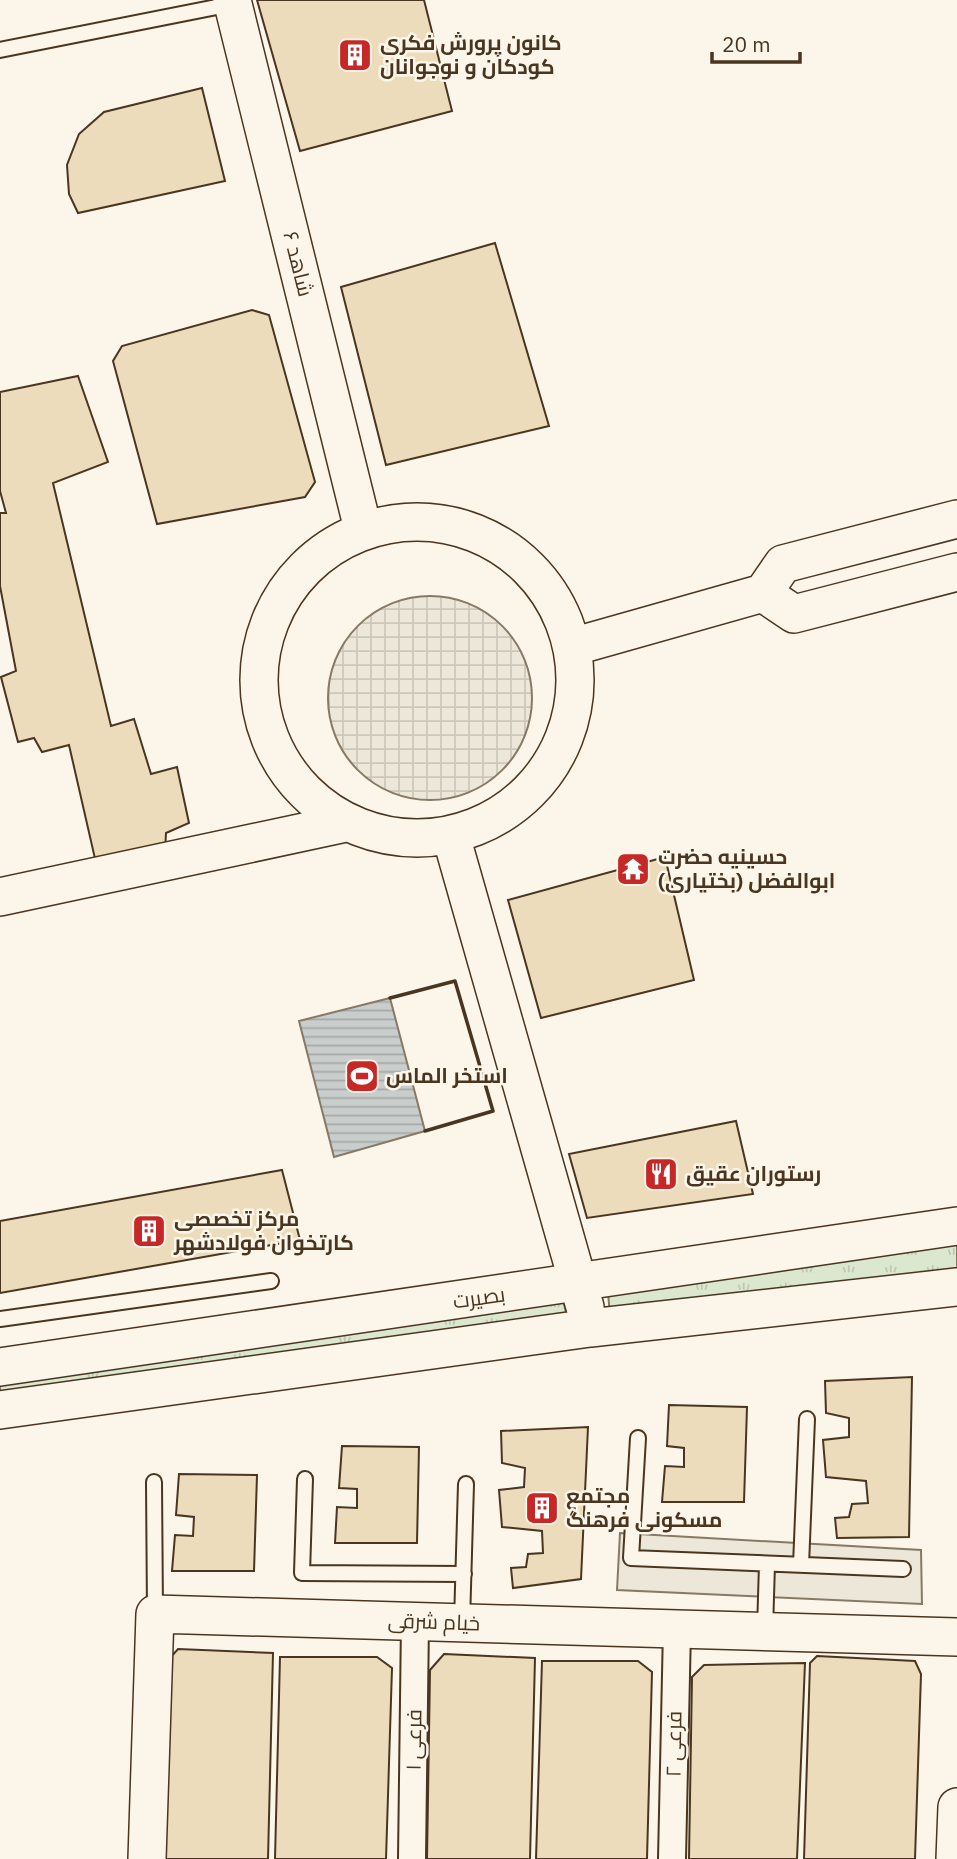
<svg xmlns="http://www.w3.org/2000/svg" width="957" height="1859" viewBox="0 0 957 1859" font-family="'IBM Plex Sans',Cairo,sans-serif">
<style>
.grass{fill:url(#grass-tufts);stroke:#887966;stroke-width:2}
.parking{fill:#ede7d9;stroke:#887966;stroke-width:2}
.plaza{fill:url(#plaza-grid);stroke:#887966;stroke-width:2}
.water{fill:url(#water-rules);stroke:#887966;stroke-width:2}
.building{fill:#ecdcbc;stroke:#4a3520;stroke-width:2}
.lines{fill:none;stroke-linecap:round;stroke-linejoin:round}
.lane-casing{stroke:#4a3520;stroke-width:18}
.street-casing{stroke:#4a3520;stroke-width:30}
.secondary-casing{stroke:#4a3520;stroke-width:40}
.lane{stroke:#fbf6e9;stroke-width:14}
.street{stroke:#fbf6e9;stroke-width:26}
.secondary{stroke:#fbf6e9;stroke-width:37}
.wall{stroke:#4a3520;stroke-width:3.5}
.labels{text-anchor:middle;stroke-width:5;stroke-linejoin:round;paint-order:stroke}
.poi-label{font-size:21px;font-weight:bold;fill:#4a3520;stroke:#fbf6e9;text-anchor:start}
.street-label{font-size:21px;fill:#4a3520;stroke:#fbf6e9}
</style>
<defs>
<pattern id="grass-tufts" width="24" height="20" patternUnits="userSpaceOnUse" patternTransform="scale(1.75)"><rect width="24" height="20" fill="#dce7d0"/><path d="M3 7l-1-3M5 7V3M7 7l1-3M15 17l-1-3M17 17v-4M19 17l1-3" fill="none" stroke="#bec7b2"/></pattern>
<pattern id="plaza-grid" width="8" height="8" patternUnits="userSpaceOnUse" patternTransform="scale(1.75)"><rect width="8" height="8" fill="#ede7d9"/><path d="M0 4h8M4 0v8" fill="none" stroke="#cdc7ba"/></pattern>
<pattern id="water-rules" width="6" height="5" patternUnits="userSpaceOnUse" patternTransform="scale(1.75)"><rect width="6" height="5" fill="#c9cecd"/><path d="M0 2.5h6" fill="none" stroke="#a5a8a6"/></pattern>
</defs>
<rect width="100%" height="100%" fill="#fbf6e9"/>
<path class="grass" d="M 957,1239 L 957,1271 L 610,1316 L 608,1292 Z
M 562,1295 L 568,1322 L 0,1399 L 0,1379 Z"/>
<path class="parking" d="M 620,1533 L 921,1550 L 922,1604 L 617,1590 Z"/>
<path class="plaza" d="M328 698a102 102 0 1 1 204 0a102 102 0 1 1-204 0Z"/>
<path class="water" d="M 390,998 L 425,1131 L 334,1157 L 299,1021 Z"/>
<path class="building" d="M 257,0 L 424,0 L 452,111 L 300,151 Z
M 202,88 L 225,181 L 78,213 L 69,194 L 67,165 L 79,134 L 104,112 Z
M 495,243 L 549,426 L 386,465 L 341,287 Z
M 252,310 L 269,315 L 315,482 L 305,497 L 157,524 L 113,361 L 122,346 Z
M 78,376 L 108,462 L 53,483 L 111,726 L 134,719 L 151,774 L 177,767 L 189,823 L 166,833 L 165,853 L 96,863 L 69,745 L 42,752 L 34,738 L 18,742 L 1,677 L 16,671 L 0,586 L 0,513 L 6,513 L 0,491 L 0,392 Z
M 665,857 L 694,980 L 541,1018 L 508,900 Z
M 736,1121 L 753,1194 L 587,1218 L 569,1154 Z
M 282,1170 L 300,1240 L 0,1293 L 0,1221 Z
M 912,1377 L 909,1537 L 837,1538 L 835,1518 L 849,1517 L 852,1504 L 868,1503 L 866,1481 L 826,1477 L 823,1440 L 849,1437 L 849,1418 L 826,1413 L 825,1381 Z
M 669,1405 L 747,1407 L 744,1502 L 662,1502 L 665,1466 L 684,1467 L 684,1448 L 667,1446 Z
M 588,1427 L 581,1579 L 513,1588 L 511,1568 L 526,1567 L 528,1554 L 543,1553 L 542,1531 L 502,1527 L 499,1490 L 524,1487 L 525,1468 L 502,1463 L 501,1431 Z
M 342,1446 L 419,1447 L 417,1543 L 335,1543 L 337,1507 L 357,1508 L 357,1489 L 339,1488 Z
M 179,1474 L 257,1475 L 254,1571 L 172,1571 L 175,1535 L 193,1536 L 194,1517 L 176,1515 Z
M 178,1649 L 273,1653 L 268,1859 L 165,1859 L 170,1658 Z
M 444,1654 L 535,1658 L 530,1859 L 427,1859 L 430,1670 Z
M 817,1656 L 915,1661 L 921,1674 L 915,1859 L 804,1859 L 810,1663 Z
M 280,1657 L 377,1657 L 392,1668 L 386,1859 L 275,1859 Z
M 542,1661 L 638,1661 L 652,1672 L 647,1859 L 536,1859 Z
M 805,1663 L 797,1859 L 689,1859 L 692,1677 L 704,1665 Z"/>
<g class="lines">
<g class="lane-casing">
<path id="lane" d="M 0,50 L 232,4
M 0,1319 L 271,1281
M 638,1438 L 631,1558 L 903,1569
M 305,1479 L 302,1573 L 464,1574
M 154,1482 L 155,1613
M 801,1565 L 807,1419
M 462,1622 L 466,1484
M 765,1630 L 767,1564"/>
</g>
<g class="street-casing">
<path id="street" d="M 412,1859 L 415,1621
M 672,1859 L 677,1629"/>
</g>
<g class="secondary-casing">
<path id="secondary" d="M 232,0 L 363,529
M259 680a158 158 0 1 1 316 0a158 158 0 1 1-316 0Z
M 763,593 L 794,614 L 957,572
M 572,647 L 763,593 L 783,564 L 957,519
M 451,836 L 585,1307
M 0,897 L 346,823
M 0,1367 L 957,1226
M 0,1410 L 590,1328 L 957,1287
M 147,1859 L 155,1614 L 957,1637
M 955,1859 L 957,1807"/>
</g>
<use href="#lane" class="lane"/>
<use href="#street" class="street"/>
<use href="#secondary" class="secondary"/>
<path class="wall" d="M 390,998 L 455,981 L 493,1111 L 425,1131"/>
</g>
<defs>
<g id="building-square" transform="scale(1.75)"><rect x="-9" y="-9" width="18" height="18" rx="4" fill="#c62828" stroke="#fbf6e9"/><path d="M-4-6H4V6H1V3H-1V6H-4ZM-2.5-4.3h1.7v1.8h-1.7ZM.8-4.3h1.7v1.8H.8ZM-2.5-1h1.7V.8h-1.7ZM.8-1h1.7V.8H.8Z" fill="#fff"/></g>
<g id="temple-square" transform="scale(1.75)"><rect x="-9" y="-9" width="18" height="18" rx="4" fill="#c62828" stroke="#fbf6e9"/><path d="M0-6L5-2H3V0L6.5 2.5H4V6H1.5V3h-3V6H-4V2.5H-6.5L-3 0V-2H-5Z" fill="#fff"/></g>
<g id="stadium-square" transform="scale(1.75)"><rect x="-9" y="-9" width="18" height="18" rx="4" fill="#c62828" stroke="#fbf6e9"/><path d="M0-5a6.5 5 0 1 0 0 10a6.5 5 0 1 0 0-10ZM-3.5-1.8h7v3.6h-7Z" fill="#fff"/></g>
<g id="restaurant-square" transform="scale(1.75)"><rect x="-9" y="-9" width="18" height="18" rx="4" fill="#c62828" stroke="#fbf6e9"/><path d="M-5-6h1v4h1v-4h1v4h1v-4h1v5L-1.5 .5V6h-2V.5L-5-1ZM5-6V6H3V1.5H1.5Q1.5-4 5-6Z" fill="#fff"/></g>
</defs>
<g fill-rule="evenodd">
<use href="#building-square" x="355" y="55"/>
<use href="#temple-square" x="633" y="869"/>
<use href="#stadium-square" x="362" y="1076"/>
<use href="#restaurant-square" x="661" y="1174"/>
<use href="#building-square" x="149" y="1231"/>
<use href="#building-square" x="542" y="1508"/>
</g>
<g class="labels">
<g class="poi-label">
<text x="380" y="50">کانون پرورش فکری<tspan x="380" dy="24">کودکان و نوجوانان</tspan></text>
<text x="658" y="864">حسینیه حضرت<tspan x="658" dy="24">ابوالفضل (بختیاری)</tspan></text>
<text x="386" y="1083">استخر الماس</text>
<text x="686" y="1181">رستوران عقیق</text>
<text x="174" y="1226">مرکز تخصصی<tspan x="174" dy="24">کارتخوان فولادشهر</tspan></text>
<text x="566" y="1503">مجتمع<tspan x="566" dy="24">مسکونی فرهنگ</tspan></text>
</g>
<g class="street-label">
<text transform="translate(298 264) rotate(76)" y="7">شاهد ۶</text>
<text transform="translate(479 1298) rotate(-8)" y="7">بصیرت</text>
<text transform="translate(434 1622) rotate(2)" y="7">خیام شرقی</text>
<text transform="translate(414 1740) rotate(-89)" y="7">فرعی ۱</text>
<text transform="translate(674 1744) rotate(-89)" y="7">فرعی ۲</text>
</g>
</g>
<path d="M712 52v10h88v-10" fill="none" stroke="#4a3520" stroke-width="3.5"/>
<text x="722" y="52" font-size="21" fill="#4a3520" stroke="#fbf6e9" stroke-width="5" paint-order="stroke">20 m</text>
</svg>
